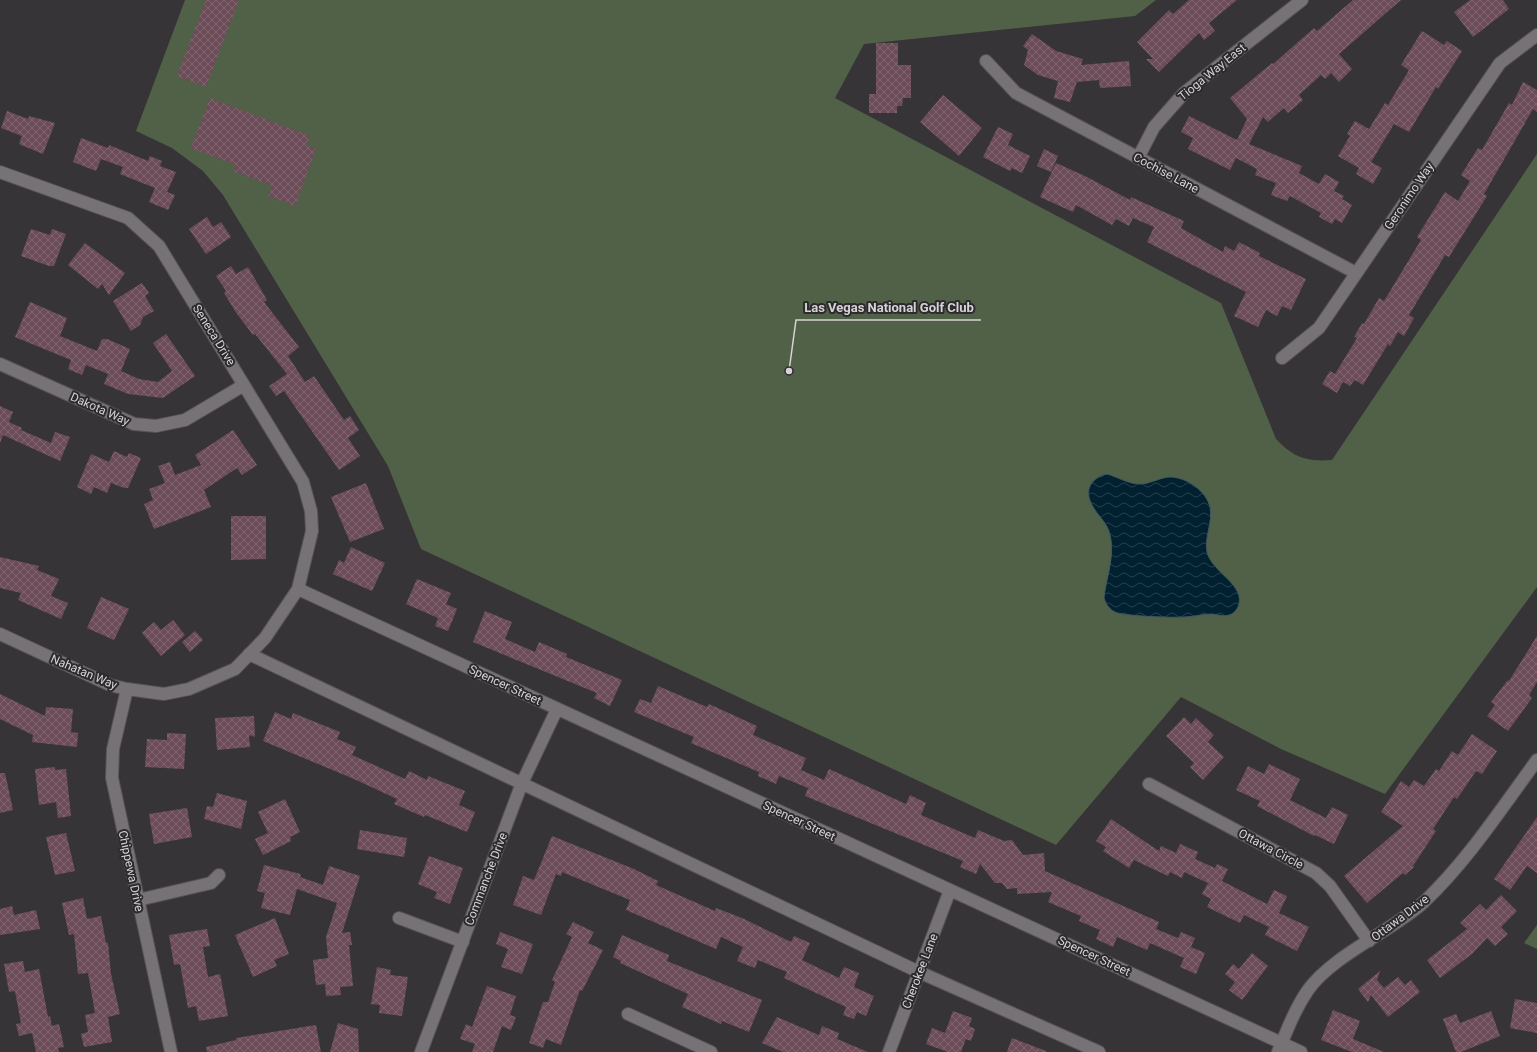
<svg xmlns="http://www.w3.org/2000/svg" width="1537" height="1052" viewBox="0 0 1537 1052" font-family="Roboto,sans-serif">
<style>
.grass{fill:#506147}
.water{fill:url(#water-waves);stroke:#415662}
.building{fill:url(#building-cross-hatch)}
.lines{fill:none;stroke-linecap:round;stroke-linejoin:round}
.minor-casing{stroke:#565356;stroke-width:14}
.minor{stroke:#767276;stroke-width:12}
.labels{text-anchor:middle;stroke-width:4;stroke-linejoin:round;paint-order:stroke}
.street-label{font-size:12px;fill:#d5d3d5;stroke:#2d2a2e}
.leader{fill:none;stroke:#d5d3d5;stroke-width:1.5}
.callout-dot{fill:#d5d3d5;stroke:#2d2a2e;stroke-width:1.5}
.callout-label{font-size:13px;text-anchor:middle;font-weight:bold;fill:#d5d3d5;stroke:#2d2a2e;stroke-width:4;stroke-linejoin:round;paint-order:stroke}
</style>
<defs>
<pattern id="water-waves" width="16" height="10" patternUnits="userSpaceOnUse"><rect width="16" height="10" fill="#012030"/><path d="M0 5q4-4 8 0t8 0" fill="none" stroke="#25404d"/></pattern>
<pattern id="building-cross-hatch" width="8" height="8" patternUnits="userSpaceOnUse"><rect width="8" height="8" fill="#6c4c58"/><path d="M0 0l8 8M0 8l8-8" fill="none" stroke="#80656f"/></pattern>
</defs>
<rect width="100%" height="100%" fill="#373438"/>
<path class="grass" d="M 185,0 L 1156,0 L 1135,16 L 864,44 L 835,98 L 1221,303 L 1276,439 C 1293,457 1306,462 1332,460 L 1537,154 L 1537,587 L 1385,794 L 1281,749 L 1181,697 L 1056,845 L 421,549 L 388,466 L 223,195 L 203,171 L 172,148 L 136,131 Z
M 1537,925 L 1537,949 L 1524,943 Z"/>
<path class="water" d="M 1107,474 C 1118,477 1130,485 1142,484 C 1152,483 1161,477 1171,477 C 1188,478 1206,491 1210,507 C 1213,523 1204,537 1207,552 C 1212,573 1247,585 1238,607 C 1236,611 1233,614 1229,615 C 1223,617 1217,614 1211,614 C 1202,614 1193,617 1184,617 C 1175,618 1121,616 1115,612 C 1109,609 1106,604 1104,598 C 1106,579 1114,559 1111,540 C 1109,522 1098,518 1091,503 C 1084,488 1093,477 1107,474 Z"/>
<path class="building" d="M 206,0 L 239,0 L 206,87 L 177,76 Z
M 1189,0 L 1237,0 L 1209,23 L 1215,31 L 1204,40 L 1199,33 L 1159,72 L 1146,59 L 1153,59 L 1137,42 L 1169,10 L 1173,14 Z
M 1353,0 L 1401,0 L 1339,54 L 1352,69 L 1339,82 L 1331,73 L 1325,79 L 1321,75 L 1299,95 L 1303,100 L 1288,113 L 1284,108 L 1268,122 L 1263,117 L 1249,144 L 1302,166 L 1299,173 L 1319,184 L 1325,174 L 1339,182 L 1334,191 L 1344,196 L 1342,199 L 1352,205 L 1342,223 L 1335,219 L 1332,224 L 1319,217 L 1321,213 L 1290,196 L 1287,201 L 1271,195 L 1276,183 L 1255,175 L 1257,169 L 1236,158 L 1230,170 L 1188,149 L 1193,138 L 1181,132 L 1189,116 L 1237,140 L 1247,119 L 1230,98 L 1272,63 L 1273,64 L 1314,28 L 1317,31 Z
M 1470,0 L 1503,0 L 1509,9 L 1473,37 L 1454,12 Z
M 1422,31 L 1444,45 L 1447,41 L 1462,51 L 1438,89 L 1436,87 L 1409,132 L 1394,124 L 1371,162 L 1382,168 L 1373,184 L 1356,174 L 1359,168 L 1338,156 L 1350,136 L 1347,134 L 1355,121 L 1369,129 L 1385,103 L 1388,105 L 1409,70 L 1401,65 Z
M 1032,34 L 1056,51 L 1083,59 L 1081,65 L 1129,61 L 1131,86 L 1100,88 L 1099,80 L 1077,82 L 1070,102 L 1054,98 L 1058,81 L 1038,75 L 1024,65 L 1028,50 L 1023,46 Z
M 876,43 L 898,43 L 898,65 L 911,65 L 911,98 L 903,98 L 902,106 L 897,106 L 897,113 L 869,113 L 869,94 L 876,94 Z
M 1523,82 L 1537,90 L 1537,112 L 1533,109 L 1484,194 L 1487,196 L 1449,257 L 1445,255 L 1409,315 L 1414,318 L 1404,336 L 1398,332 L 1390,346 L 1388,344 L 1363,385 L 1355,380 L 1350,386 L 1343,382 L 1337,393 L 1322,384 L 1330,371 L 1335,374 L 1357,338 L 1354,337 L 1362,323 L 1364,324 L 1379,298 L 1384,301 L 1421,240 L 1417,237 L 1445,192 L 1458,201 L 1470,181 L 1461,175 L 1478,148 L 1482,150 L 1509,103 L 1512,105 Z
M 943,95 L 982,128 L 959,156 L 920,122 Z
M 210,98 L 310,136 L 306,145 L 316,149 L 295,206 L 268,196 L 272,186 L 233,171 L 236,165 L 191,148 Z
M 7,111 L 28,119 L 29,116 L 55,123 L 43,154 L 19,144 L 22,136 L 1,128 Z
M 998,127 L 1013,134 L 1008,145 L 1030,156 L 1022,173 L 1012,168 L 1010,171 L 983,157 Z
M 81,138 L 108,148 L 109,145 L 148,161 L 150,156 L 162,161 L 160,166 L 176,172 L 167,192 L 175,195 L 168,210 L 149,202 L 155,188 L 120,174 L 123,167 L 101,159 L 96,171 L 73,162 Z
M 1044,149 L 1058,156 L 1051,172 L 1037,166 Z
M 1056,163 L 1087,177 L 1130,200 L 1131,197 L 1184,221 L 1181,228 L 1223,252 L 1225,246 L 1234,251 L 1239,242 L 1260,253 L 1259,256 L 1306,279 L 1291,310 L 1282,306 L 1277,316 L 1266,310 L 1258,327 L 1234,316 L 1246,292 L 1147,242 L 1154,227 L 1133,218 L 1129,226 L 1116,219 L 1112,225 L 1076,205 L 1073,212 L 1040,197 Z
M 207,217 L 213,227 L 221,222 L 231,237 L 206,254 L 189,229 Z
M 31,229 L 50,235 L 52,229 L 66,234 L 54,266 L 49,266 L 21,256 Z
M 85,243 L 125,273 L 109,295 L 102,284 L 98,289 L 68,265 Z
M 231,266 L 236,274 L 248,267 L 267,300 L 264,302 L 299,347 L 288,356 L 305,382 L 314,376 L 344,420 L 350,416 L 359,430 L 348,438 L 360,456 L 339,470 L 284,391 L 276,396 L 269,386 L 287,374 L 255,334 L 253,335 L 237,314 L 224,293 L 226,291 L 216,276 Z
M 142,283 L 149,293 L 145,296 L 154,311 L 143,317 L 140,325 L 131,331 L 113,301 Z
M 30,302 L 67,318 L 60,336 L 97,351 L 102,339 L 107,339 L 130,349 L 121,371 L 139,379 L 158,382 L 172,371 L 153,343 L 166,334 L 195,376 L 163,398 L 128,394 L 104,384 L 108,374 L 86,365 L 82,375 L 68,369 L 71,360 L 15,337 Z
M 0,406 L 13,412 L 9,422 L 22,428 L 21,430 L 51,443 L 55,432 L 70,437 L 60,461 L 3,435 L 0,443 Z
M 233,430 L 257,465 L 242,475 L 237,468 L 204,490 L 211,507 L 154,529 L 144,504 L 153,500 L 149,489 L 165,483 L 158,466 L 170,462 L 175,475 L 201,465 L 195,455 Z
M 114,451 L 127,457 L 129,453 L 141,458 L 128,488 L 124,488 L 111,483 L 107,493 L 94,487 L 91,494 L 77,487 L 91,454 L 109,462 Z
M 366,483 L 384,529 L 350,542 L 331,497 Z
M 231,516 L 266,516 L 266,559 L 231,560 Z
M 351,547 L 385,563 L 372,591 L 333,574 L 339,560 L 344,563 Z
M 0,557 L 39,566 L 37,570 L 59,579 L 51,596 L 68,603 L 61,619 L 18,600 L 21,593 L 0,588 Z
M 417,579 L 451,593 L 446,604 L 457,609 L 448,631 L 435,626 L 438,618 L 406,604 Z
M 101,597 L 129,609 L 114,640 L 87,628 Z
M 485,611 L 512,622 L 505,639 L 535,652 L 539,642 L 567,654 L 566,657 L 622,680 L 610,706 L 594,698 L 597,693 L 473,642 Z
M 173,620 L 185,635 L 161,656 L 142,633 L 154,622 L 161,630 Z
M 195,631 L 203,640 L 190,652 L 182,642 Z
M 1537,636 L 1537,682 L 1529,695 L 1532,698 L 1508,731 L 1487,716 L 1495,705 L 1491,702 L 1508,680 L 1509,681 Z
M 658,686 L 707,707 L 709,704 L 757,726 L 753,735 L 806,758 L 801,770 L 824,780 L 829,769 L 906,804 L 910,795 L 926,803 L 921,815 L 975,838 L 978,830 L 1004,841 L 1012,840 L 1023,855 L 1044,853 L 1045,871 L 1159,922 L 1156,929 L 1178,938 L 1181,932 L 1195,938 L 1191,947 L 1205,953 L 1196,974 L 1180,967 L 1184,958 L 1150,943 L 1147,950 L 1117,937 L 1113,947 L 1096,939 L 1100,930 L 1079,921 L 1081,916 L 1048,902 L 1052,892 L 1017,894 L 1017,888 L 1007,889 L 1002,883 L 995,883 L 980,864 L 976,874 L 960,867 L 963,861 L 805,796 L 808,788 L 779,776 L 776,784 L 758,776 L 759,772 L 691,743 L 694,737 L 634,712 L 640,699 L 651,703 Z
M 0,694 L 45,716 L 46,707 L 73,709 L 71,732 L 78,733 L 77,747 L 32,742 L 33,735 L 0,719 Z
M 275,712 L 291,719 L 293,713 L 340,732 L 337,739 L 356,747 L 352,755 L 405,779 L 409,771 L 427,780 L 428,776 L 465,791 L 459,805 L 475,812 L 467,832 L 425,815 L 424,817 L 394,804 L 397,799 L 354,779 L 263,741 Z
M 254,716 L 255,737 L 249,735 L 250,747 L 217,750 L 215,718 Z
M 1184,717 L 1191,724 L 1196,718 L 1214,735 L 1208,742 L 1224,757 L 1203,780 L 1190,767 L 1194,763 L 1166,736 Z
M 167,733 L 186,734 L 184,769 L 145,767 L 147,739 L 167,740 Z
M 1472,734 L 1497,751 L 1482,774 L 1476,771 L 1457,799 L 1454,797 L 1433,829 L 1436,831 L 1413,866 L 1414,867 L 1405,875 L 1403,873 L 1367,903 L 1344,876 L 1403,826 L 1381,812 L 1401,781 L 1409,787 L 1414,780 L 1424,786 L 1436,769 L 1439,771 L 1452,751 L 1458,755 Z
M 1269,764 L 1300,779 L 1290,800 L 1326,818 L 1332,807 L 1348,815 L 1334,844 L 1315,835 L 1314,836 L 1257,806 L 1260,801 L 1236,790 L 1248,766 L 1264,774 Z
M 55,767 L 55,770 L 66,769 L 71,816 L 58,818 L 56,802 L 39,805 L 35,769 Z
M 0,773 L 5,773 L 13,810 L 0,813 Z
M 217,793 L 247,801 L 241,829 L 204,819 L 207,806 L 213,807 Z
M 285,799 L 300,832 L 290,837 L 291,841 L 263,855 L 255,839 L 268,833 L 258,812 Z
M 187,808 L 192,837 L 154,844 L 149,814 Z
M 1537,817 L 1537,873 L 1527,866 L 1510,890 L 1494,879 Z
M 1111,819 L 1159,851 L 1161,846 L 1176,853 L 1180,844 L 1198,852 L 1195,859 L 1215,868 L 1217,864 L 1228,869 L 1222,881 L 1267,904 L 1274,890 L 1287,896 L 1279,913 L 1309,927 L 1297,951 L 1265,935 L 1269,927 L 1244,915 L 1240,923 L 1207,907 L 1211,899 L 1202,894 L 1208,883 L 1184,872 L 1182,878 L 1170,872 L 1168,876 L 1134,860 L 1129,868 L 1103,851 L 1106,847 L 1096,841 Z
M 360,830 L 407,838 L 404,857 L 357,849 Z
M 66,833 L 75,871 L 55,875 L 46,837 Z
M 552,836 L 634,869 L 658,881 L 656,885 L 715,911 L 716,908 L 742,918 L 791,942 L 794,936 L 810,943 L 802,960 L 839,978 L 844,967 L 859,973 L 854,987 L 874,996 L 866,1016 L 857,1012 L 854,1019 L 843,1015 L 846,1007 L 784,978 L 787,972 L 758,960 L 755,968 L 737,961 L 743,947 L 721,937 L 716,949 L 626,910 L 630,900 L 562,872 L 561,876 L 556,874 L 541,915 L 513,905 L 523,876 L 534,880 Z
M 429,856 L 463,868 L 450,904 L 434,898 L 437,892 L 418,884 Z
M 264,865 L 301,874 L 300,877 L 323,885 L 329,866 L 360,876 L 342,933 L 350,932 L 352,945 L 349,945 L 353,986 L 340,987 L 341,995 L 326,996 L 325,984 L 316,985 L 313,960 L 328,958 L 326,937 L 337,903 L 297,889 L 290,915 L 261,908 L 265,893 L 257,891 Z
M 1501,895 L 1517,911 L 1501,927 L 1508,934 L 1495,946 L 1487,938 L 1472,954 L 1440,978 L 1427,960 L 1467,929 L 1460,923 L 1480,904 L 1486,910 Z
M 83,898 L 87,919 L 101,916 L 106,943 L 108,943 L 111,974 L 120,1014 L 108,1017 L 112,1042 L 84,1047 L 81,1034 L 88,1032 L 85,1015 L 95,1013 L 88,973 L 78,974 L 74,934 L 69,935 L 62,903 Z
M 12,906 L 14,915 L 36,910 L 40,929 L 0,935 L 0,909 Z
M 275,918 L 289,954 L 274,960 L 277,966 L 253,977 L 235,935 Z
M 573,922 L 594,932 L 588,943 L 603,950 L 582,991 L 580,990 L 561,1045 L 546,1039 L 543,1048 L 529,1043 L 543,1002 L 548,1002 L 555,982 L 552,980 L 572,937 L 566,934 Z
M 207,929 L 210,946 L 203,947 L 208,977 L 220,974 L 228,1016 L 199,1021 L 196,1006 L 188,1008 L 180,964 L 174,965 L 169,935 Z
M 500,932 L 533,944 L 522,974 L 501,967 L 508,949 L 496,944 Z
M 622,935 L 669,955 L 667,961 L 762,1000 L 749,1032 L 722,1021 L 721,1024 L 682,1007 L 688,994 L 620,963 L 621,961 L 613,957 Z
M 1252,953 L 1268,966 L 1242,1000 L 1229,990 L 1235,982 L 1225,974 L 1233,964 L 1239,969 Z
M 23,961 L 25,972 L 39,969 L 48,1017 L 50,1016 L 52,1026 L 59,1024 L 64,1047 L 58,1048 L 59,1052 L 36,1052 L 32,1033 L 19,1036 L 16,1024 L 21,1023 L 15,991 L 9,992 L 4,964 Z
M 377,967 L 391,970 L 390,975 L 408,977 L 402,1016 L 379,1013 L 380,1005 L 371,1004 Z
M 1380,971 L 1377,980 L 1384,988 L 1398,977 L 1405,985 L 1411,980 L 1420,992 L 1388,1017 L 1371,995 L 1368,1002 L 1358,989 Z
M 487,986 L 516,996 L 510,1015 L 516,1017 L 511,1030 L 502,1026 L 493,1052 L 472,1052 L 475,1044 L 460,1039 L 466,1024 L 472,1027 Z
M 1515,999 L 1537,1003 L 1537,1033 L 1510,1028 Z
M 1333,1010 L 1360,1021 L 1353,1039 L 1384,1052 L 1352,1052 L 1321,1040 Z
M 953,1011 L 972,1018 L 969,1026 L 975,1029 L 971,1041 L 966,1039 L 961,1052 L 948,1052 L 926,1044 L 932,1028 L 945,1033 Z
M 1491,1011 L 1500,1036 L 1461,1052 L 1456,1052 L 1443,1019 L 1456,1014 L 1460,1023 Z
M 777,1017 L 819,1035 L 822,1026 L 839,1033 L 837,1039 L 868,1052 L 783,1052 L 762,1043 Z
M 338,1023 L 358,1029 L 359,1052 L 330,1052 Z
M 316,1025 L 321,1052 L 207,1052 L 206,1047 L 236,1040 L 236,1038 Z
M 1012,1038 L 1046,1051 L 1046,1052 L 1007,1052 Z"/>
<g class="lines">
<g class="minor-casing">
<path id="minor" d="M 986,61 L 1016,93 L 1356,273
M 1138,158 L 1154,127 L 1184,93 L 1302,0
M 0,172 L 128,218 L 159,246 L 303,482 L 311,511 L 312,531 L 298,589 L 265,638 L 235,669 L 189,689 L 164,694 L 127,689 L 110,685 L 0,634
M 1282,358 L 1319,328 L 1500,63 L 1537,35
M 0,364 L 134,424 L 156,426 L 185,420 L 244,385
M 298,589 L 1301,1052
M 249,654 L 919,972 L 1099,1052
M 127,689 L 113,749 L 112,778 L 171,1052
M 1149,784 L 1316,873 L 1330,886 L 1369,941
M 138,900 L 211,883 L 219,875
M 399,918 L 463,942
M 628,1014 L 711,1052
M 421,1052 L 522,783 L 557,709
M 889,1052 L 950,890
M 1278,1052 C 1287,1030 1295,1009 1308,990 C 1333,955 1392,931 1424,902 C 1468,860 1501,809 1537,760"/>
</g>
<use href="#minor" class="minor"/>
</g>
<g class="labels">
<g class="street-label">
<text transform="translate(1212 72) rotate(-39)" y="4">Tioga Way East</text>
<text transform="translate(1166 173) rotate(28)" y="4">Cochise Lane</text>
<text transform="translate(1409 196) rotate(-56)" y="4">Geronimo Way</text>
<text transform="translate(214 335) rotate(58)" y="4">Seneca Drive</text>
<text transform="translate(100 409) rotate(24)" y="4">Dakota Way</text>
<text transform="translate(84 672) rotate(23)" y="4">Nahatan Way</text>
<text transform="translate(505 685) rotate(25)" y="4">Spencer Street</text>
<text transform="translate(799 821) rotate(25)" y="4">Spencer Street</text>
<text transform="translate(1271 849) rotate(28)" y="4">Ottawa Circle</text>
<text transform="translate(131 871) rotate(78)" y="4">Chippewa Drive</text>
<text transform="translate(486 879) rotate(-69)" y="4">Commanche Drive</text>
<text transform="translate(1400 918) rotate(-37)" y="4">Ottawa Drive</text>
<text transform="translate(1094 956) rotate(25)" y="4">Spencer Street</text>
<text transform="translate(920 971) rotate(-69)" y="4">Cherokee Lane</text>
</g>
</g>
<path class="leader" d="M789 371L796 320H981"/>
<circle class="callout-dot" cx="789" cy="371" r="4"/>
<g class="callout-label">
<text x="889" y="312">Las Vegas National Golf Club</text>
</g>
</svg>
